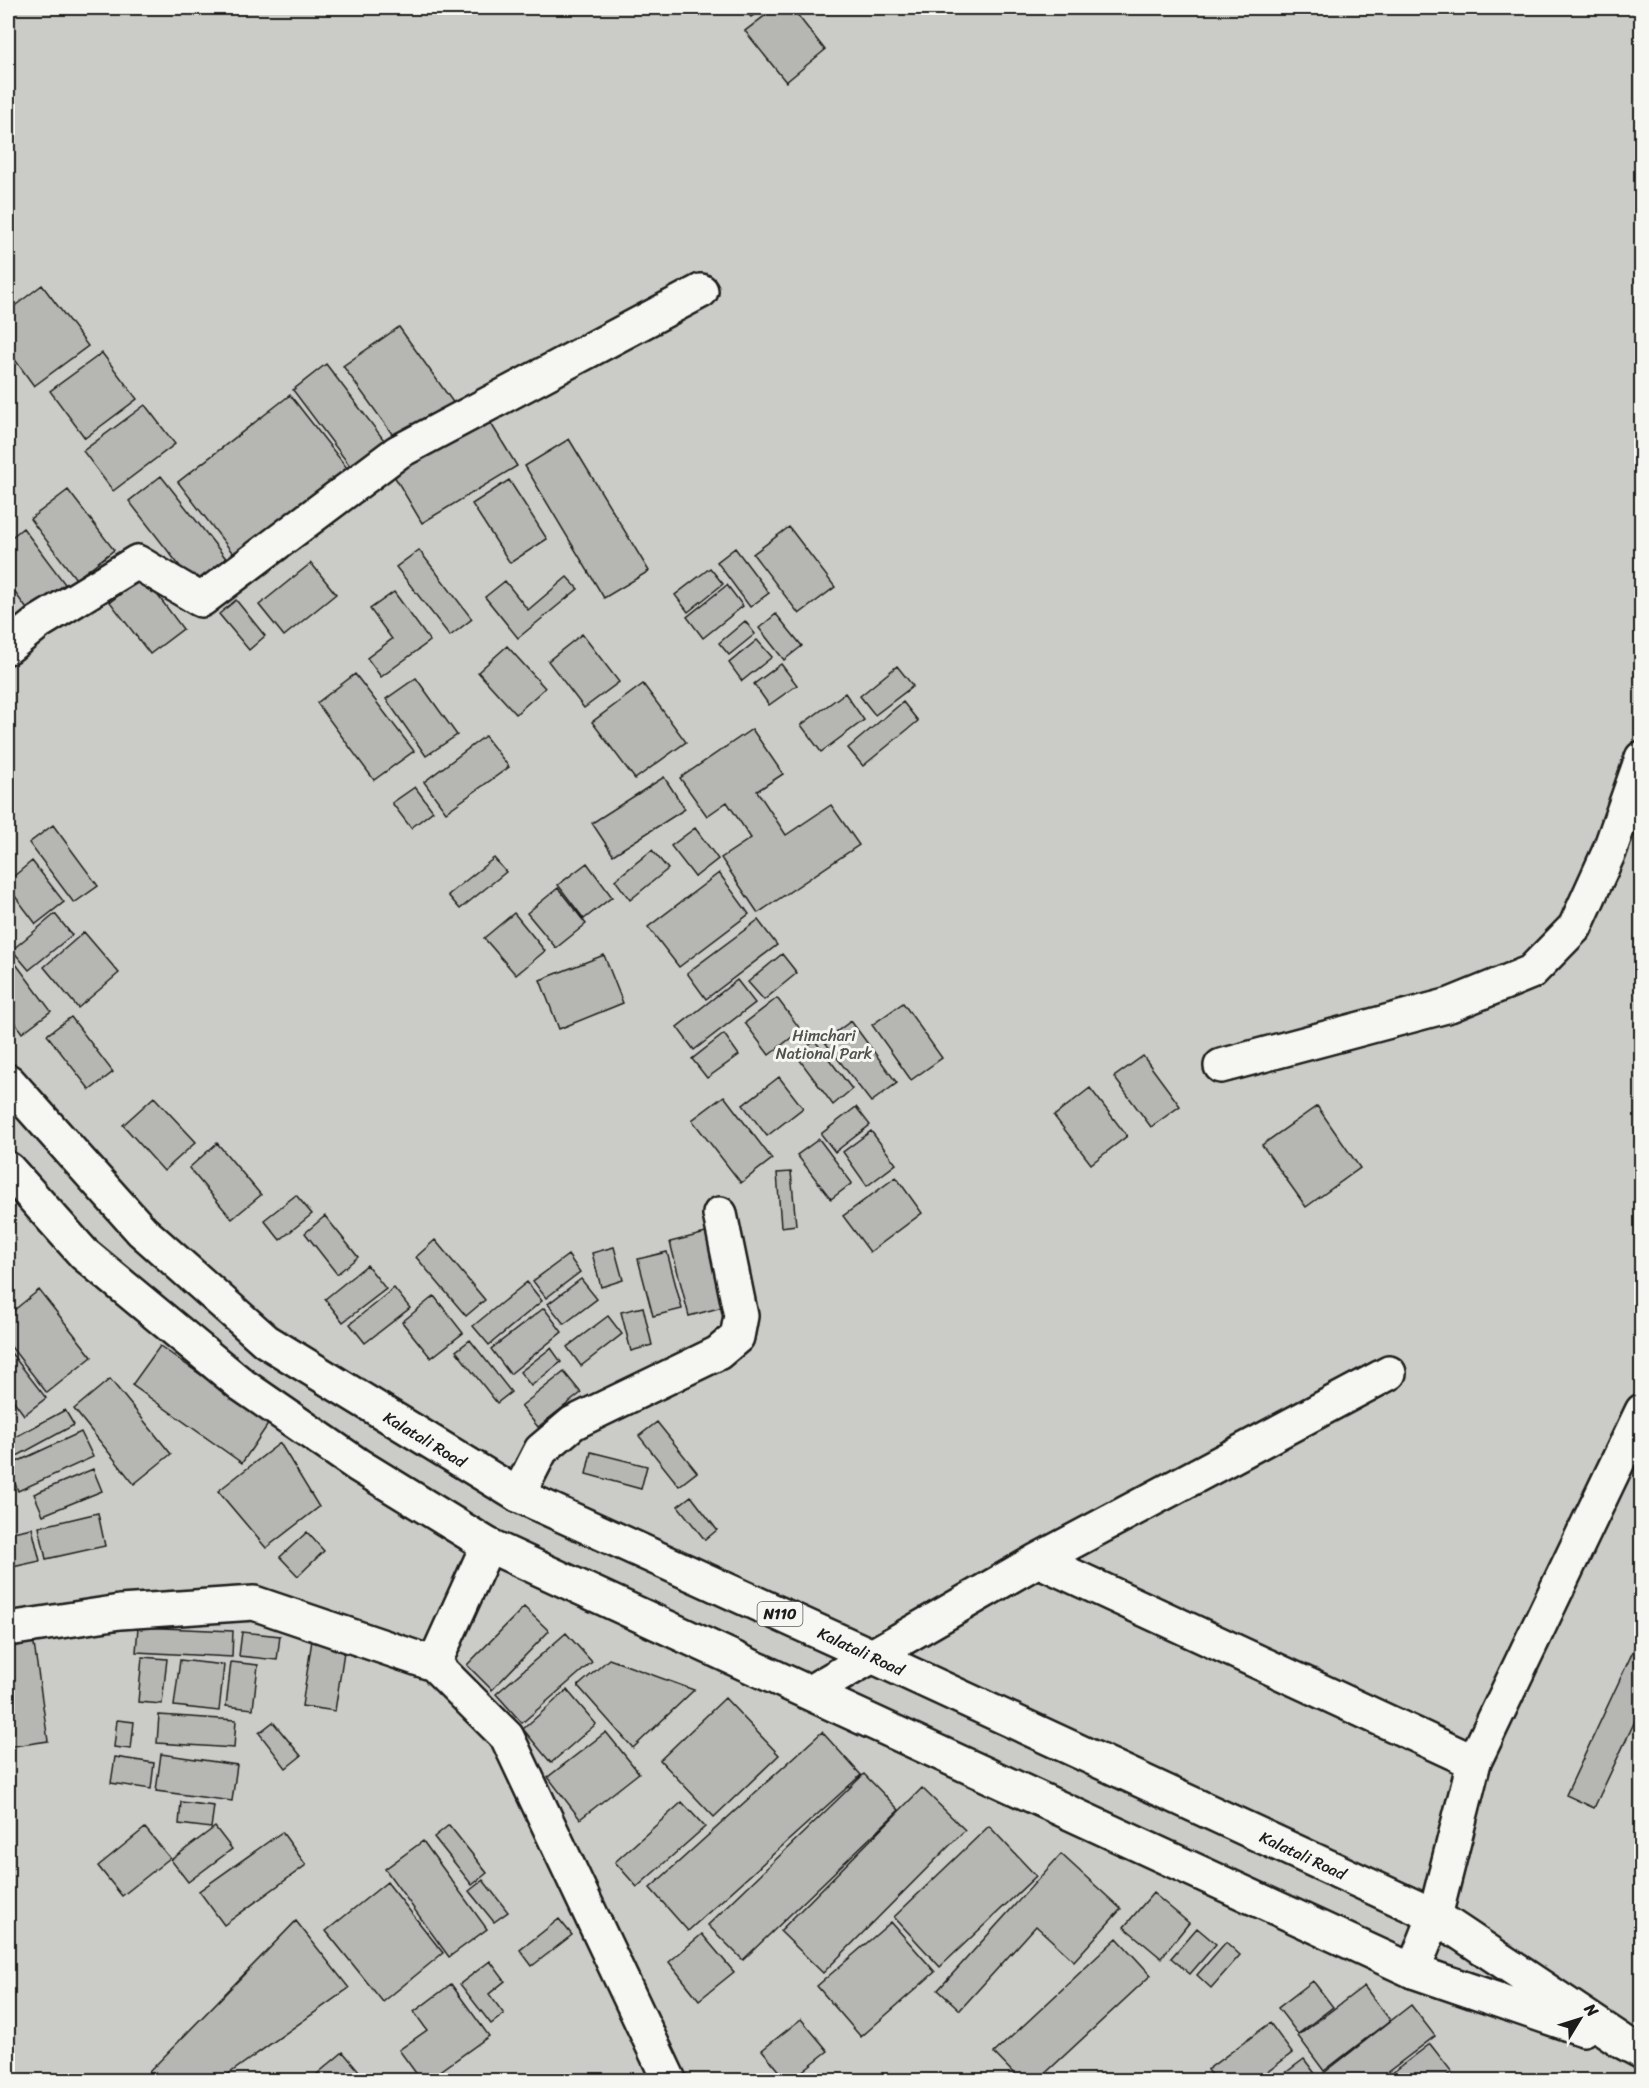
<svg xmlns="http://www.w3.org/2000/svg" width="1649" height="2088" viewBox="0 0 1649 2088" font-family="Sriracha,sans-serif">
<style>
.green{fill:#cbcbc7;stroke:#747472;stroke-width:1.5}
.building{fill:#b6b6b3;stroke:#1c1c1c;stroke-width:1.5}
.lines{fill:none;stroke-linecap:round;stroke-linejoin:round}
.minor-casing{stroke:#1c1c1c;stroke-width:38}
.highway-casing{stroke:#1c1c1c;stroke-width:38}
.minor{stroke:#f6f6f2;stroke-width:33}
.highway{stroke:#f6f6f2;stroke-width:33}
.labels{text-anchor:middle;stroke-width:6;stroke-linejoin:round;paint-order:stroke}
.shield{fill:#f6f6f2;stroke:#5d5d5c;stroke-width:1.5}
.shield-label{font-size:15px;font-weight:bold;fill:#1c1c1c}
.park-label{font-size:16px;fill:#51514f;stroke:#f6f6f2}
.street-label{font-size:16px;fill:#1c1c1c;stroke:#f6f6f2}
</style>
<rect width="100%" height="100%" fill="#e9e9e5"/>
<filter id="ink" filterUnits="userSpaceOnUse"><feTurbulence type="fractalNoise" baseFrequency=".0167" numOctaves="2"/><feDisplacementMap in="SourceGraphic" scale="12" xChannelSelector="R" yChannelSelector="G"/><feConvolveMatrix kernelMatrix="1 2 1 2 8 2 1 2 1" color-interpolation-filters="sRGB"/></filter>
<g filter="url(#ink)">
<path class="green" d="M 8,8 L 1641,8 L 1641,2080 L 8,2080 Z"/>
<path class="building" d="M 743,8 L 764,8 L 751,17 Z
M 775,8 L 792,8 L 825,50 L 786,82 L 745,31 Z
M 42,285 L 88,346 L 34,386 L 8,350 L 8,311 Z
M 399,327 L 455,405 L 400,445 L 343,366 Z
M 102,353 L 137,399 L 85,438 L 50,391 Z
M 326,364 L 387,444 L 353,470 L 293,390 Z
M 290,395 L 351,473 L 238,560 L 178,482 Z
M 145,405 L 175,444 L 113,491 L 83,451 Z
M 487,417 L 517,466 L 422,523 L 393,474 Z
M 569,439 L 649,571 L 604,598 L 525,466 Z
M 161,476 L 228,561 L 196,587 L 129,501 Z
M 509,480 L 547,539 L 510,563 L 472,504 Z
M 68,490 L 114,550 L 76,579 L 30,519 Z
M 789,527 L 835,587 L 799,614 L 753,554 Z
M 23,528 L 65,584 L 29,612 L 8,583 L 8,540 Z
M 735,548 L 769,593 L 750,607 L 717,562 Z
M 419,550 L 472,619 L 450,636 L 396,567 Z
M 311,563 L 336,594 L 284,636 L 259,605 Z
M 710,568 L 723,584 L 688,612 L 675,595 Z
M 144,577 L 183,629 L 150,654 L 110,602 Z
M 567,577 L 578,589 L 518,638 L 485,597 L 505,581 L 528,610 Z
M 727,585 L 743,606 L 703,638 L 687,617 Z
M 394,592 L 430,641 L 381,677 L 367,658 L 392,639 L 370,609 Z
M 236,600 L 265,636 L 249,650 L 219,614 Z
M 776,614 L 802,646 L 784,660 L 759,628 Z
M 745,621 L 755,634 L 729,655 L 719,643 Z
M 582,634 L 619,682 L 584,708 L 548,661 Z
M 757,640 L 772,657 L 742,681 L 729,663 Z
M 507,646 L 545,688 L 516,714 L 478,672 Z
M 781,664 L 797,685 L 769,705 L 754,684 Z
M 897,666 L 913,686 L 875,715 L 860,696 Z
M 355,674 L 414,751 L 374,780 L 317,703 Z
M 416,678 L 457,735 L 426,756 L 386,699 Z
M 643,684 L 686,742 L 635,779 L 592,722 Z
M 845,693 L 864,720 L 821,752 L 801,725 Z
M 903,702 L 918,721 L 863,766 L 848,748 Z
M 752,729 L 783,774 L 757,791 L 786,835 L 831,805 L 859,845 L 758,913 L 721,858 L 751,838 L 727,802 L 707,816 L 680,778 Z
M 485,736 L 509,767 L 446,812 L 424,782 Z
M 664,777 L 685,809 L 613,855 L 592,823 Z
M 415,787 L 433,811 L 411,828 L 392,803 Z
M 53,825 L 98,886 L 74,903 L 29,843 Z
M 695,828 L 718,859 L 695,877 L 671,846 Z
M 652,850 L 668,869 L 630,900 L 615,880 Z
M 494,858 L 506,872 L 460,909 L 448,895 Z
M 32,861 L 64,902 L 36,924 L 8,887 L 8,881 Z
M 587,863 L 612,897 L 584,919 L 558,885 Z
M 719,873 L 749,914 L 679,967 L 648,927 Z
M 558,888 L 586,924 L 556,948 L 527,913 Z
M 514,913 L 545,951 L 516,975 L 484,938 Z
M 55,914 L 72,935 L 29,970 L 12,950 Z
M 758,920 L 777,945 L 706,999 L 687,973 Z
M 84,932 L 119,973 L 78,1008 L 44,967 Z
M 782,954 L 797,973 L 764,1000 L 748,982 Z
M 604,955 L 623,1003 L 559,1029 L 540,980 Z
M 16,964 L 51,1011 L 22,1033 L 8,1013 L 8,971 Z
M 737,980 L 755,1003 L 694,1050 L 677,1027 Z
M 777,998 L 801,1030 L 769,1055 L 745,1023 Z
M 903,1003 L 942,1058 L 911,1080 L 872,1025 Z
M 71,1017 L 113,1072 L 90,1090 L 47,1035 Z
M 851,1021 L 897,1083 L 871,1102 L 824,1041 Z
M 724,1034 L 739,1055 L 707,1078 L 692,1059 Z
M 815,1041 L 852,1089 L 833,1105 L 796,1055 Z
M 1143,1056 L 1180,1106 L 1151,1127 L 1114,1077 Z
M 779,1077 L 803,1108 L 767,1136 L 743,1105 Z
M 1090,1088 L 1127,1136 L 1091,1164 L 1054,1116 Z
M 724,1096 L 772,1159 L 741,1183 L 692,1120 Z
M 154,1097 L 196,1142 L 164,1171 L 123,1125 Z
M 1317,1106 L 1360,1168 L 1306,1207 L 1262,1145 Z
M 856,1107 L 870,1125 L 835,1152 L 821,1134 Z
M 871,1131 L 896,1164 L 867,1186 L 843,1152 Z
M 819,1139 L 852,1183 L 831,1199 L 797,1155 Z
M 217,1143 L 261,1195 L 232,1219 L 189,1168 Z
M 791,1172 L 796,1225 L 781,1227 L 777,1173 Z
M 896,1177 L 922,1213 L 870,1252 L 843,1216 Z
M 296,1195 L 312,1214 L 280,1240 L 264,1220 Z
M 325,1216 L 358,1257 L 337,1274 L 305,1233 Z
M 710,1232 L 730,1305 L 689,1316 L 670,1242 Z
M 435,1240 L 485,1300 L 466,1316 L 416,1257 Z
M 614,1247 L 623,1280 L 601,1287 L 592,1253 Z
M 667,1252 L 682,1309 L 653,1316 L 638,1259 Z
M 568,1255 L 580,1272 L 546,1298 L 533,1281 Z
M 367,1265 L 386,1289 L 343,1322 L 325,1299 Z
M 581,1279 L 597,1299 L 564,1324 L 548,1304 Z
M 527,1282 L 542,1301 L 489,1345 L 473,1326 Z
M 394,1288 L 410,1308 L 365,1343 L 350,1324 Z
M 39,1290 L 92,1357 L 47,1393 L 8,1343 L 8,1315 Z
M 434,1296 L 463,1333 L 431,1358 L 402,1322 Z
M 643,1307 L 652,1345 L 631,1351 L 621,1312 Z
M 544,1308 L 562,1332 L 510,1374 L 491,1349 Z
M 608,1316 L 622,1334 L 581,1366 L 567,1347 Z
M 470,1340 L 511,1392 L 497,1403 L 456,1351 Z
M 160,1346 L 269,1423 L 242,1463 L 132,1385 Z
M 551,1348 L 561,1362 L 531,1386 L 520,1372 Z
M 8,1349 L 46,1398 L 24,1415 L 8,1393 Z
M 564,1372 L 581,1393 L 538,1427 L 521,1406 Z
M 110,1379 L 171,1454 L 134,1484 L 74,1409 Z
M 65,1410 L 74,1425 L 8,1461 L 8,1441 Z
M 657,1422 L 697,1472 L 679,1486 L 639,1436 Z
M 81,1432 L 93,1457 L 18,1491 L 8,1466 Z
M 280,1443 L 319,1507 L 266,1548 L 218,1491 Z
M 591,1452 L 647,1466 L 641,1489 L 586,1474 Z
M 93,1469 L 102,1491 L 43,1515 L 34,1494 Z
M 691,1496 L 717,1530 L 705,1540 L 678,1506 Z
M 98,1513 L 105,1546 L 46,1559 L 39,1527 Z
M 32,1528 L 40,1561 L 8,1568 L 8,1533 Z
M 307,1532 L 324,1551 L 298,1576 L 280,1557 Z
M 524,1607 L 549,1631 L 492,1690 L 467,1665 Z
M 138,1627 L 233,1631 L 232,1657 L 136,1652 Z
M 32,1630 L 48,1741 L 8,1747 L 8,1633 Z
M 242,1632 L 280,1636 L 277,1660 L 239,1656 Z
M 1642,1632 L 1642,1706 L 1594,1808 L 1566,1795 Z
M 566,1633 L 592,1662 L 522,1723 L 496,1694 Z
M 312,1640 L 345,1645 L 335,1711 L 302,1706 Z
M 142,1657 L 167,1659 L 162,1704 L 138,1702 Z
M 609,1659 L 694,1690 L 633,1748 L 578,1686 Z
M 180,1660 L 224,1665 L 219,1711 L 174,1706 Z
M 231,1662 L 258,1665 L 253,1709 L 226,1706 Z
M 567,1690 L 596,1724 L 551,1763 L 523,1729 Z
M 725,1698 L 779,1755 L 714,1817 L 660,1760 Z
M 159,1715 L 236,1720 L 234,1748 L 157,1743 Z
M 117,1720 L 134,1722 L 131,1749 L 114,1747 Z
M 273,1722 L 301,1756 L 286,1768 L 259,1733 Z
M 606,1732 L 639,1773 L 580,1819 L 548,1777 Z
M 822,1732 L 861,1775 L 688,1931 L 650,1888 Z
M 161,1754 L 237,1765 L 232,1801 L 156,1791 Z
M 115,1757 L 154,1763 L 151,1789 L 111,1783 Z
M 864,1774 L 899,1810 L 743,1960 L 708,1925 Z
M 922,1788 L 965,1830 L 823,1973 L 780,1931 Z
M 181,1802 L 214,1806 L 211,1828 L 179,1824 Z
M 682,1802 L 705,1827 L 637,1887 L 615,1862 Z
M 449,1825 L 487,1873 L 472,1885 L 434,1837 Z
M 989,1826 L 1036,1876 L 940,1967 L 894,1917 Z
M 215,1827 L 232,1849 L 188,1882 L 171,1860 Z
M 145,1828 L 170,1858 L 122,1896 L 98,1866 Z
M 282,1832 L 306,1865 L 224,1925 L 199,1891 Z
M 423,1841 L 487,1929 L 449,1957 L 385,1869 Z
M 1061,1854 L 1121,1909 L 1074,1961 L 1036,1926 L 960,2010 L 938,1990 Z
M 483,1880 L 508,1912 L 494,1922 L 469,1891 Z
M 387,1882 L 443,1953 L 383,2002 L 326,1931 Z
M 1153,1893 L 1189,1923 L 1161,1958 L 1124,1927 Z
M 559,1919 L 572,1935 L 532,1966 L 520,1950 Z
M 296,1921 L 349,1988 L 220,2080 L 154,2080 L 149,2072 Z
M 891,1922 L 935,1972 L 861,2037 L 817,1986 Z
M 1197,1928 L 1216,1944 L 1190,1974 L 1171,1958 Z
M 702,1934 L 734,1972 L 699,2000 L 669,1962 Z
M 1117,1938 L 1151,1975 L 1038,2080 L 1020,2080 L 994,2053 Z
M 1226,1942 L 1240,1955 L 1211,1988 L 1197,1975 Z
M 490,1961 L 505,1981 L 489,1994 L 504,2014 L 491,2024 L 460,1984 Z
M 1313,1981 L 1333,2007 L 1298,2034 L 1278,2008 Z
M 451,1984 L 489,2036 L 428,2080 L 421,2080 L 399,2050 L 427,2030 L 414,2012 Z
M 1364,1986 L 1390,2020 L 1324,2071 L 1298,2036 Z
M 1411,2005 L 1435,2036 L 1377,2080 L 1330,2080 L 1324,2073 Z
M 801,2019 L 828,2051 L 791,2080 L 787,2080 L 762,2050 Z
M 1270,2023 L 1292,2053 L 1257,2080 L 1215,2080 L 1207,2070 Z
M 1430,2044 L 1452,2072 L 1441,2080 L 1383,2080 Z
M 343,2052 L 365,2078 L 362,2080 L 310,2080 Z
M 1304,2059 L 1320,2080 L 1276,2080 Z"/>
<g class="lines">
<g class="minor-casing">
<path id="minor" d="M 8,647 L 39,622 L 137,562 L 201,600 L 398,452 L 701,291
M 1221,1066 L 1450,1005 L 1531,972 L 1575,927 L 1609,852 L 1642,758
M 518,1495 L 541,1450 L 573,1423 L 718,1353 L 737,1337 L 741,1316 L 720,1214
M 488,1545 L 434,1664 L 507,1737 L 669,2080
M 1038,1560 L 1389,1373
M 8,1629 L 120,1612 L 254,1603 L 434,1664
M 810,1692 L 1038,1560 L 1474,1762
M 1413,1971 L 1435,1916 L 1474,1762 L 1642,1411"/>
</g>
<g class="highway-casing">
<path id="highway" d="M 8,1081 L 142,1231 L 266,1341 L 518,1495 L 872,1656 L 1435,1916 L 1625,2043 L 1642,2052
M 8,1169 L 84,1254 L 242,1385 L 358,1465 L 488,1545 L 1413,1971 L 1583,2029"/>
</g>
<use href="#minor" class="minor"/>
<use href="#highway" class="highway"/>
</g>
</g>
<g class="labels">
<rect class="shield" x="757.5" y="1602" width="45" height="24" rx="4.5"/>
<g class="shield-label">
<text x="780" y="1619">N110</text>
</g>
<g class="park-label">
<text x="824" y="1041">Himchari<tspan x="824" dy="18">National Park</tspan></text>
</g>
<g class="street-label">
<text transform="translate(425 1439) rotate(31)" y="6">Kalatali Road</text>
<text transform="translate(861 1651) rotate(25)" y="6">Kalatali Road</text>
<text transform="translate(1303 1855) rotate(25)" y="6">Kalatali Road</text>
</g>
</g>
<rect width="1649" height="2088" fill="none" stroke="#f6f6f2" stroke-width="30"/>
<rect x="15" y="15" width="1619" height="2058" fill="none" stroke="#1c1c1c" stroke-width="2" filter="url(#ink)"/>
<g transform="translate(1580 2019) rotate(52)" stroke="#f6f6f2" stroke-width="4.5" paint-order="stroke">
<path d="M0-4.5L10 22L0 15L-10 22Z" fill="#1c1c1c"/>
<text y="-9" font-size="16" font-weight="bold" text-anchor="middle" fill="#1c1c1c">N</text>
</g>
</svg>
